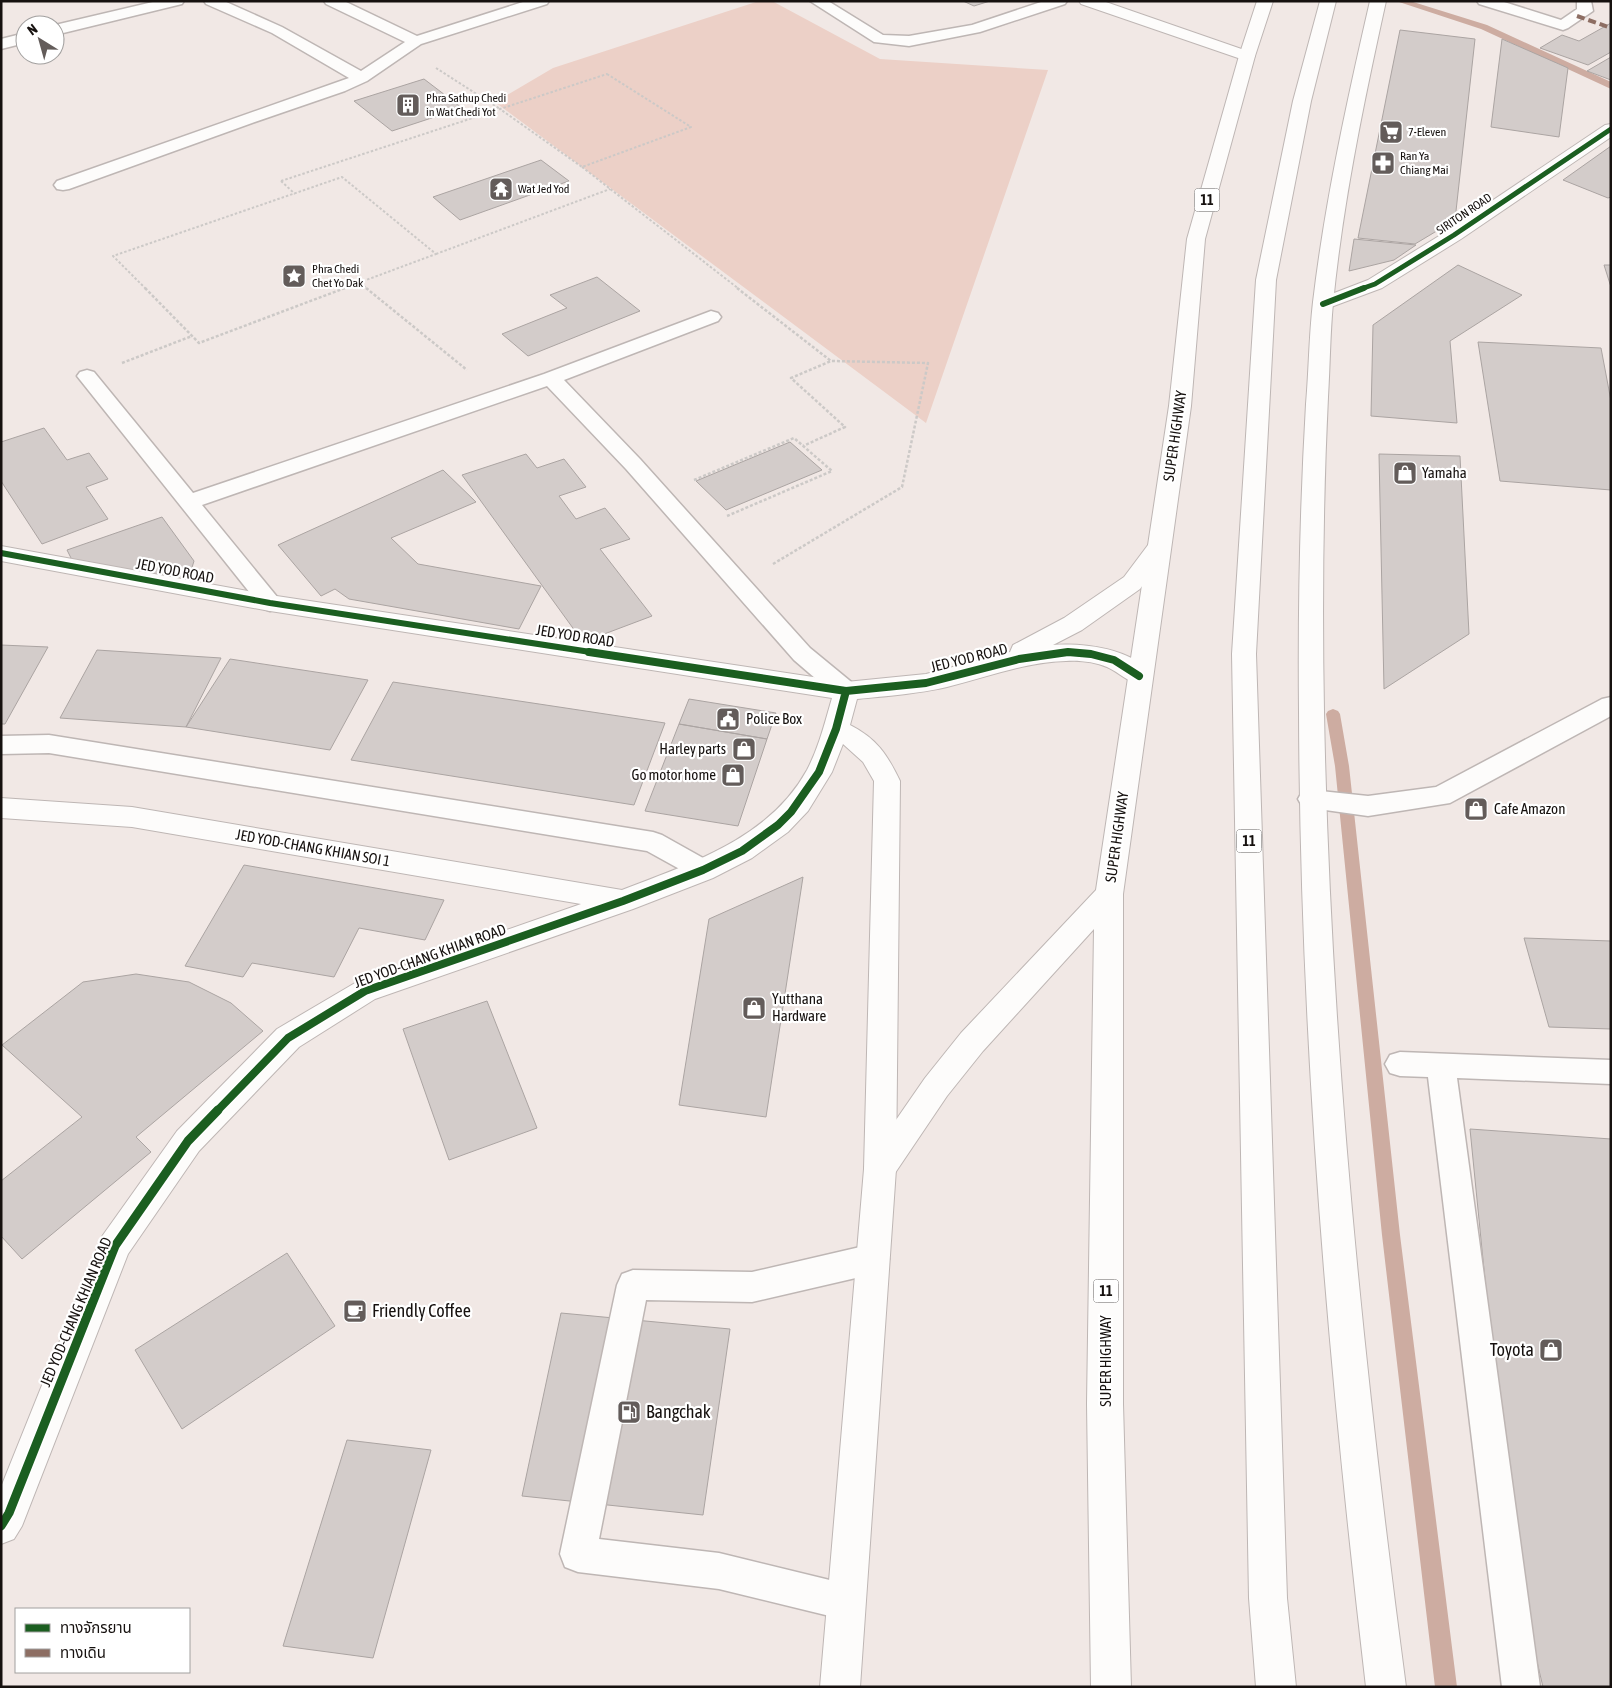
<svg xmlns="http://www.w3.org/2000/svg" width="1612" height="1688" viewBox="0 0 1612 1688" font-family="'Asap Condensed','Noto Sans Thai',sans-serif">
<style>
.green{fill:#ecd0c7}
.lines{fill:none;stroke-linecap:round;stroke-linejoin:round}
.stream{fill:#cdaca1;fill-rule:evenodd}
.building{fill:#d3ccca;stroke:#aba4a2}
.service-casing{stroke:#beb6b4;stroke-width:3}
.minor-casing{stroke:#beb6b4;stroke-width:2}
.secondary-casing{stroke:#beb6b4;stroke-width:2}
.trunk-casing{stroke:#beb6b4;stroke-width:2}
.path-far1{stroke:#ccc9c7;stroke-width:2;stroke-dasharray:2.5 2;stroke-linecap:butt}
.path{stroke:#ccc9c7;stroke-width:2.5;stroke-dasharray:3 2;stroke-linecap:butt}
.service{fill:#fdfcfb;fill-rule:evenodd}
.minor{fill:#fdfcfb;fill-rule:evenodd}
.secondary{fill:#fdfcfb;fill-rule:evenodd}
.trunk{fill:#fdfcfb;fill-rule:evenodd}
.quiet{stroke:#8d6e63;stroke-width:4;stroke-dasharray:8 4;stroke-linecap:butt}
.cycleway-far3-casing{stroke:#fff;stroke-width:7}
.cycleway-far2-casing{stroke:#fff;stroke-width:9}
.cycleway-far1-casing{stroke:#fff;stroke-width:11}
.cycleway-casing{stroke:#fff;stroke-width:12}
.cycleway-far3{stroke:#1b5e20;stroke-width:5}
.cycleway-far2{stroke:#1b5e20;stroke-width:6}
.cycleway-far1{stroke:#1b5e20;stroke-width:8}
.cycleway{stroke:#1b5e20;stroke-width:9}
.labels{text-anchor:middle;stroke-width:4.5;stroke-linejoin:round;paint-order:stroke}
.far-poi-label{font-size:12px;fill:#16110f;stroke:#fff;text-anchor:start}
.far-street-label{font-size:12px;fill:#16110f;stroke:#fff}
.shield{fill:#fff;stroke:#5c5857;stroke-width:1}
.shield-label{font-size:14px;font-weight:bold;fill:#16110f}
.street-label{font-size:15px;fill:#16110f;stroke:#fff}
.poi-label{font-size:15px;fill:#16110f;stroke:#fff;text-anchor:start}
.near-poi-label{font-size:18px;fill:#16110f;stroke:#fff;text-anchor:start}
</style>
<rect width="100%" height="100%" fill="#f1e8e5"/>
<path class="green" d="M 759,1 L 772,1 L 880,59 L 1048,70 L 926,423 L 495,102 L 553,68 Z"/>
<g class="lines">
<path class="stream" d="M 1396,1 L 1410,1 L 1487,25 L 1611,82 L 1611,89 L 1481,29 Z
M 1333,709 L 1338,711 L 1340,714 L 1349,766 L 1400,1235 L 1457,1687 L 1435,1687 L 1382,1235 L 1335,766 L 1326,714 L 1328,711 Z"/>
</g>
<path class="building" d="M 963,1 L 990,1 L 974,6 Z
M 1611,23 L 1611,52 L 1588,65 L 1540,48 L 1562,35 L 1579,41 Z
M 1400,30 L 1475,39 L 1455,220 L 1415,244 L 1358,238 Z
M 1502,39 L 1568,68 L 1559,137 L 1491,127 Z
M 1611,57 L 1611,80 L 1587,71 Z
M 424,79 L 462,108 L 392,131 L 354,101 Z
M 1611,146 L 1611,197 L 1608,198 L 1563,180 Z
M 541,160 L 569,181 L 460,220 L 433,197 Z
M 1354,239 L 1416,245 L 1394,260 L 1349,271 Z
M 1458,265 L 1522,295 L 1450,341 L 1457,423 L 1371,416 L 1373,325 Z
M 1604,265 L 1611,265 L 1611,287 Z
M 597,277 L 640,311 L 528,356 L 502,334 L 567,308 L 550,295 Z
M 1478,342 L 1601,348 L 1611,401 L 1611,490 L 1500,481 Z
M 44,428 L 67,460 L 89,453 L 108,479 L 86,487 L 108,519 L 42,544 L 1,481 L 1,442 Z
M 790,442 L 822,470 L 726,510 L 696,481 Z
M 526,454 L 537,468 L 564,459 L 586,487 L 559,496 L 576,519 L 605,508 L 630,539 L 600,549 L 652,616 L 583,642 L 462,475 Z
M 1379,454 L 1460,456 L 1469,634 L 1384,689 Z
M 443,470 L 476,502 L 391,538 L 418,564 L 541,586 L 519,629 L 349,599 L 335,589 L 321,596 L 278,545 Z
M 162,517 L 194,561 L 186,587 L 74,564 L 67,550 Z
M 1,645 L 48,647 L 5,724 L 1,724 Z
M 97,650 L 221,658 L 186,727 L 60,718 Z
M 230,659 L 368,680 L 330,750 L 186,727 Z
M 393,682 L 665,723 L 634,805 L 351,760 Z
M 689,699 L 776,713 L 767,739 L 679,724 Z
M 679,724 L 767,739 L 738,826 L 645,811 Z
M 244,865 L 444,900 L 425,940 L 359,928 L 334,977 L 252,963 L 243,977 L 185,966 Z
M 803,877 L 766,1117 L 679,1105 L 709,919 Z
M 1524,938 L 1611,941 L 1611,1029 L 1549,1027 Z
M 136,974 L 189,982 L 231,1003 L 263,1031 L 136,1137 L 151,1152 L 22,1259 L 1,1236 L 1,1181 L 82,1117 L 2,1045 L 83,982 Z
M 487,1001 L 537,1128 L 449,1160 L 403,1029 Z
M 1470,1129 L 1611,1139 L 1611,1687 L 1543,1687 L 1513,1561 Z
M 287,1253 L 335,1326 L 182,1429 L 135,1350 Z
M 561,1313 L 730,1329 L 703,1515 L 522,1496 Z
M 347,1440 L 431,1450 L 373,1658 L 283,1646 Z"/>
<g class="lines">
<g class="service-casing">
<path id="service" d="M 157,1 L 184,1 L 182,4 L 55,35 L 55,25 Z
M 204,1 L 224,1 L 282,27 L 361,71 L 405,42 L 326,4 L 324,1 L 344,1 L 417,36 L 526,1 L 549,1 L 547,4 L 421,44 L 367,81 L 345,91 L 252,123 L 69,189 L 63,190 L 57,189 L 54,185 L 57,181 L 349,78 L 272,33 L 206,4 Z
M 810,1 L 828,1 L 883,35 L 909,36 L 972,25 L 1044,1 L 1067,1 L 1065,4 L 980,32 L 909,46 L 874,42 Z
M 1477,1 L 1501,1 L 1561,20 L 1577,9 L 1577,1 L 1591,1 L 1593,11 L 1568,28 L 1563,30 L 1479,4 Z
M 25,33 L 25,43 L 1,49 L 1,39 Z
M 711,311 L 718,313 L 721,317 L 718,321 L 564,380 L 640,459 L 810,648 L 855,685 L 858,691 L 855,697 L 846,699 L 837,697 L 794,660 L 626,469 L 547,386 L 202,505 L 278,598 L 282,603 L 278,608 L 270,611 L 262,608 L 77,376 L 80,372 L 87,370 L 94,372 L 193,493 L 544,374 Z
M 1611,697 L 1611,716 L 1450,803 L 1368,816 L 1311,808 L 1302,806 L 1298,799 L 1302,792 L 1311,790 L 1368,796 L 1436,787 L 1602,699 Z
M 49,735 L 653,832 L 662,835 L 712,863 L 716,870 L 712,877 L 703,880 L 694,877 L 647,851 L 49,753 L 1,754 L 1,736 Z
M 1400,1052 L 1611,1060 L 1611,1084 L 1457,1078 L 1540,1687 L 1502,1687 L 1428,1077 L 1400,1076 L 1390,1073 L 1385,1064 L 1390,1055 Z
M 873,1244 L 884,1249 L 889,1259 L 884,1269 L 873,1274 L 752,1302 L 646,1300 L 599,1539 L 719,1553 L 846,1584 L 859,1589 L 864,1602 L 859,1615 L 846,1620 L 719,1589 L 578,1572 L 565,1567 L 560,1554 L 617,1285 L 622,1274 L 633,1270 L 752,1272 Z"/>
</g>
<g class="minor-casing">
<path id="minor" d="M 1079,1 L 1103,1 L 1253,53 L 1255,56 L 1253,59 L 1241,59 L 1081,4 Z
M 1611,124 L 1611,137 L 1461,239 L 1382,288 L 1323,310 L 1316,308 L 1313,304 L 1316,300 L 1368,280 L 1447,231 L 1605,125 Z
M 1159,539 L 1167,541 L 1171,546 L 1140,589 L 1082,630 L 1053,645 C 1083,643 1134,648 1152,676 L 1148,682 C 1130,687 1123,674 1107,667 C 1095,662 1079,660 1066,661 C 1025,662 987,677 947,687 C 917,694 887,696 857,699 L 850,725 C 877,739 887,754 900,781 L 896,1169 L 891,1179 L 880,1183 L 869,1179 L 864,1169 L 874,781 L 863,762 L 843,744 L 832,772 L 808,811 L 788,832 L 752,858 L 713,878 L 633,909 L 375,999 L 299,1047 L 199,1151 L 128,1254 L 22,1526 L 14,1539 L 1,1544 L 1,1487 L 98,1246 L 103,1235 L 177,1131 L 277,1029 L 355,983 L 581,904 L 132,827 L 1,818 L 1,798 L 132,807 L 622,890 C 691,863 769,839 807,770 C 819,747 825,722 832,698 L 270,611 L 1,561 L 1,546 L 270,595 L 846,682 L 926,674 L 1010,652 L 1013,645 L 1064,618 L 1124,577 L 1151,541 Z"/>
</g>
<g class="secondary-casing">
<path id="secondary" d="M 1370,1 L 1386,1 C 1364,101 1343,201 1333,303 C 1330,334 1330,365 1328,397 C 1323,501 1322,607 1324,712 C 1330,1038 1363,1363 1406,1687 L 1366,1687 C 1328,1362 1300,1038 1299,711 C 1298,608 1300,506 1306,404 C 1309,370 1309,336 1313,302 C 1325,201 1347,101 1370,1 Z
M 880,1155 L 891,1159 L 896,1169 L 860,1687 L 820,1687 L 864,1169 L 869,1159 Z"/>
</g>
<g class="trunk-casing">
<path id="trunk" d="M 1257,1 L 1273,1 L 1255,56 L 1205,239 L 1191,406 L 1123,894 L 1123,1404 L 1131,1687 L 1091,1687 L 1087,1404 L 1094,929 L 983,1051 L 947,1096 L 891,1179 L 880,1183 L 869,1179 L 864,1169 L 869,1159 L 925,1078 L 961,1033 L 1096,890 L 1169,406 L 1187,239 L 1239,56 Z
M 1320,1 L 1336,1 L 1311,101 L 1276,280 L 1256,654 L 1287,1598 L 1296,1687 L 1256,1687 L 1249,1598 L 1232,654 L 1256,280 L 1293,101 Z"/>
</g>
<path class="path-far1" d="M 436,68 L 500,109
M 607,74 L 691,127 L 582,167 L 500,109 Z
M 582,167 L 739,289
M 281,181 L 500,109
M 281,181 L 295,194
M 436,254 L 610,189
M 360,283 L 368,289
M 146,289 L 113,256 L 342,177 L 436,254 L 342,289"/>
<path class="path" d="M 145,288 L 199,343 L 345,288
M 366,288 L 467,370
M 737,288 L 831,361
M 122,363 L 192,336
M 694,480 L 794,438 L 832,471 L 727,516
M 773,564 L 902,487 L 928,363 L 831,361 L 791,378 L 845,427 L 803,446"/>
<use href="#service" class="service"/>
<use href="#minor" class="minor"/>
<use href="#secondary" class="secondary"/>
<use href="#trunk" class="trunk"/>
<path class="quiet" d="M 1577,16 L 1611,28"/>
<g class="cycleway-far3-casing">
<path id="cycleway-far3" d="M 1361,289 L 1375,284 L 1454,235 L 1611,129"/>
</g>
<g class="cycleway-far2-casing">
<path id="cycleway-far2" d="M 1323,304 L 1364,288
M 1,553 L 270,603 L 597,653
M 1059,653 L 1078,653"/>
</g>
<g class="cycleway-far1-casing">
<path id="cycleway-far1" d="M 589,652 L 846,691 L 926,683 L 1019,659 L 1068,652 L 1091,654 L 1114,660 L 1139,676
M 217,1111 L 288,1038 L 365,991 L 623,901 L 703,870 L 742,851 L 778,825 L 791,812 L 819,772 L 836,729 L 846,691"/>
</g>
<g class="cycleway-casing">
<path id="cycleway" d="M 1,1526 L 9,1513 L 115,1246 L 188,1141 L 218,1110"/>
</g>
<use href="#cycleway-far3" class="cycleway-far3"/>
<use href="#cycleway-far2" class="cycleway-far2"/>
<use href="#cycleway-far1" class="cycleway-far1"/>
<use href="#cycleway" class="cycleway"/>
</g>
<defs>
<g id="building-square" transform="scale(1.25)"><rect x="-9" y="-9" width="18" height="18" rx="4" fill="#635c5a" stroke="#fff"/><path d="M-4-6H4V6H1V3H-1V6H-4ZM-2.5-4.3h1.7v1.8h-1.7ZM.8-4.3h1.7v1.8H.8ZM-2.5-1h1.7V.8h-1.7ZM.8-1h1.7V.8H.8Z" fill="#fff"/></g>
<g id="supermarket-square" transform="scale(1.25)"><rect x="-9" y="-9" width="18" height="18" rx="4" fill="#635c5a" stroke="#fff"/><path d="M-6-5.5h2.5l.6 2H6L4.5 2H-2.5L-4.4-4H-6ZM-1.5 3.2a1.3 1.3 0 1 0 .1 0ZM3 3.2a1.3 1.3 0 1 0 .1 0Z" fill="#fff"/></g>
<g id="pharmacy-square" transform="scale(1.25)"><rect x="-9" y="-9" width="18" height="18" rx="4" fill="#635c5a" stroke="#fff"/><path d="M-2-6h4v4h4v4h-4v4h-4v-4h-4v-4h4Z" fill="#fff"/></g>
<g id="temple-square" transform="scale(1.25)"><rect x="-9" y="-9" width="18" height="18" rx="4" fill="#635c5a" stroke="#fff"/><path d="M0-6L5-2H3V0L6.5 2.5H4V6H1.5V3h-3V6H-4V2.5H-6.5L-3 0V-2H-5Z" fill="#fff"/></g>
<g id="sight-square" transform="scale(1.25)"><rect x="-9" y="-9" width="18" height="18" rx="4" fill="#635c5a" stroke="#fff"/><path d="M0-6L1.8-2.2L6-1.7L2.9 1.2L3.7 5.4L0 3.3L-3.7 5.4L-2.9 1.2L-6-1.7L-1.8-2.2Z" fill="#fff"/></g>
<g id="shop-square" transform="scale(1.25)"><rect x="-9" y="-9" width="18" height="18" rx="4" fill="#635c5a" stroke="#fff"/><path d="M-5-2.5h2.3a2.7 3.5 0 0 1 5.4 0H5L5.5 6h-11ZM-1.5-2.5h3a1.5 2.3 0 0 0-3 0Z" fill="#fff"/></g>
<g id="civic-square" transform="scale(1.25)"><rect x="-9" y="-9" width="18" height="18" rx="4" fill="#635c5a" stroke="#fff"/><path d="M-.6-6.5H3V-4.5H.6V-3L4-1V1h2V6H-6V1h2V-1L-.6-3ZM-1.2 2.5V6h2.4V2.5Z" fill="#fff"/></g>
<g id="cafe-square" transform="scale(1.25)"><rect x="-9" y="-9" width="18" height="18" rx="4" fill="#635c5a" stroke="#fff"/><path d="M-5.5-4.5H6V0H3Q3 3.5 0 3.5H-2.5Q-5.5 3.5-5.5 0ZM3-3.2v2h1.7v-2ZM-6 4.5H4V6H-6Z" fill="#fff"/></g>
<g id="fuel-square" transform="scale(1.25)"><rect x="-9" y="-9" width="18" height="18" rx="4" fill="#635c5a" stroke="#fff"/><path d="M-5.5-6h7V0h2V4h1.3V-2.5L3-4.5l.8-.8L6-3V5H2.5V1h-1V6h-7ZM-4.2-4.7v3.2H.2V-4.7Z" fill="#fff"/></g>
</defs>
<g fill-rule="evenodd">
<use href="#building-square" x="408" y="105"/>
<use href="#supermarket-square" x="1391" y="132"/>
<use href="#pharmacy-square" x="1383" y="163"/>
<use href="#temple-square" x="501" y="189"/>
<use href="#sight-square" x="294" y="276"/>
<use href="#shop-square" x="1405" y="473"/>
<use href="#civic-square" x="728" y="719"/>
<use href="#shop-square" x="744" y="749"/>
<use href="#shop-square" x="733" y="775"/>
<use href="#shop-square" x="1476" y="809"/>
<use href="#shop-square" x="754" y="1008"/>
<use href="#cafe-square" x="355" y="1311"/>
<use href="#shop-square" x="1551" y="1350"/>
<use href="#fuel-square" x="629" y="1412"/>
</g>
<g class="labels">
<g class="far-poi-label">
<text x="426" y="102">Phra Sathup Chedi<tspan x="426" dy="14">in Wat Chedi Yot</tspan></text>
<text x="1408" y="136">7-Eleven</text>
<text x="1400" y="160">Ran Ya<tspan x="1400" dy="14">Chiang Mai</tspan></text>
<text x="518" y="193">Wat Jed Yod</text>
<text x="312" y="273">Phra Chedi<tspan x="312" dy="14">Chet Yo Dak</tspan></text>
</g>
<g class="far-street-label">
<text transform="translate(1464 214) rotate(-34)" y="4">SIRITON ROAD</text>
</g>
<g class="shield">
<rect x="1194.5" y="188.5" width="25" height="23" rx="4"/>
<rect x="1236.5" y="829.5" width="25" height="23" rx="4"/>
<rect x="1093.5" y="1279.5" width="25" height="23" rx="4"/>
</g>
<g class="shield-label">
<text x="1207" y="205">11</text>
<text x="1249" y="846">11</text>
<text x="1106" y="1296">11</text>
</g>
<g class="street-label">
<text transform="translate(1175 436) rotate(-82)" y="5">SUPER HIGHWAY</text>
<text transform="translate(175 571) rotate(11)" y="5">JED YOD ROAD</text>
<text transform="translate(575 636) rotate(9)" y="5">JED YOD ROAD</text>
<text transform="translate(969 658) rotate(-14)" y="5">JED YOD ROAD</text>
<text transform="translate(1117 837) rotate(-82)" y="5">SUPER HIGHWAY</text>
<text transform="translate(313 848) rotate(10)" y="5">JED YOD-CHANG KHIAN SOI 1</text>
<text transform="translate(430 956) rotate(-20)" y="5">JED YOD-CHANG KHIAN ROAD</text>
<text transform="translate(76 1312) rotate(-67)" y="5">JED YOD-CHANG KHIAN ROAD</text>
<text transform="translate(1106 1361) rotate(-90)" y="5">SUPER HIGHWAY</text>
</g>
<g class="poi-label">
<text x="1422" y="478">Yamaha</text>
<text x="746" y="724">Police Box</text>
<text x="726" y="754" text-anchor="end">Harley parts</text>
<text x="716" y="780" text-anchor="end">Go motor home</text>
<text x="1494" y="814">Cafe Amazon</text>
<text x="772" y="1004">Yutthana<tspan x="772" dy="17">Hardware</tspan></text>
</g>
<g class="near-poi-label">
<text x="372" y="1317">Friendly Coffee</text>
<text x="1534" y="1356" text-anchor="end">Toyota</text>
<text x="646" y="1418">Bangchak</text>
</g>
</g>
<rect width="1612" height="1688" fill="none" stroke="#16110f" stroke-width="5"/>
<rect x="15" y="1608" width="175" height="65" fill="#ffffff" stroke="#a2a09f"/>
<rect x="25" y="1624" width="25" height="8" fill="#1b5e20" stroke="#a2a09f"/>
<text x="60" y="1633" font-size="15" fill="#16110f">ทางจักรยาน</text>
<rect x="25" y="1649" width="25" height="8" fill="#8d6e63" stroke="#a2a09f"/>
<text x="60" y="1658" font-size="15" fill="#16110f">ทางเดิน</text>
<g transform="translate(40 40) rotate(323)"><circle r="24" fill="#ffffff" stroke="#a2a09f"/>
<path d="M0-4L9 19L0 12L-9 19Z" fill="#635c5a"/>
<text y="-8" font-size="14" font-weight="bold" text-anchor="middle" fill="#16110f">N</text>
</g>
</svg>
